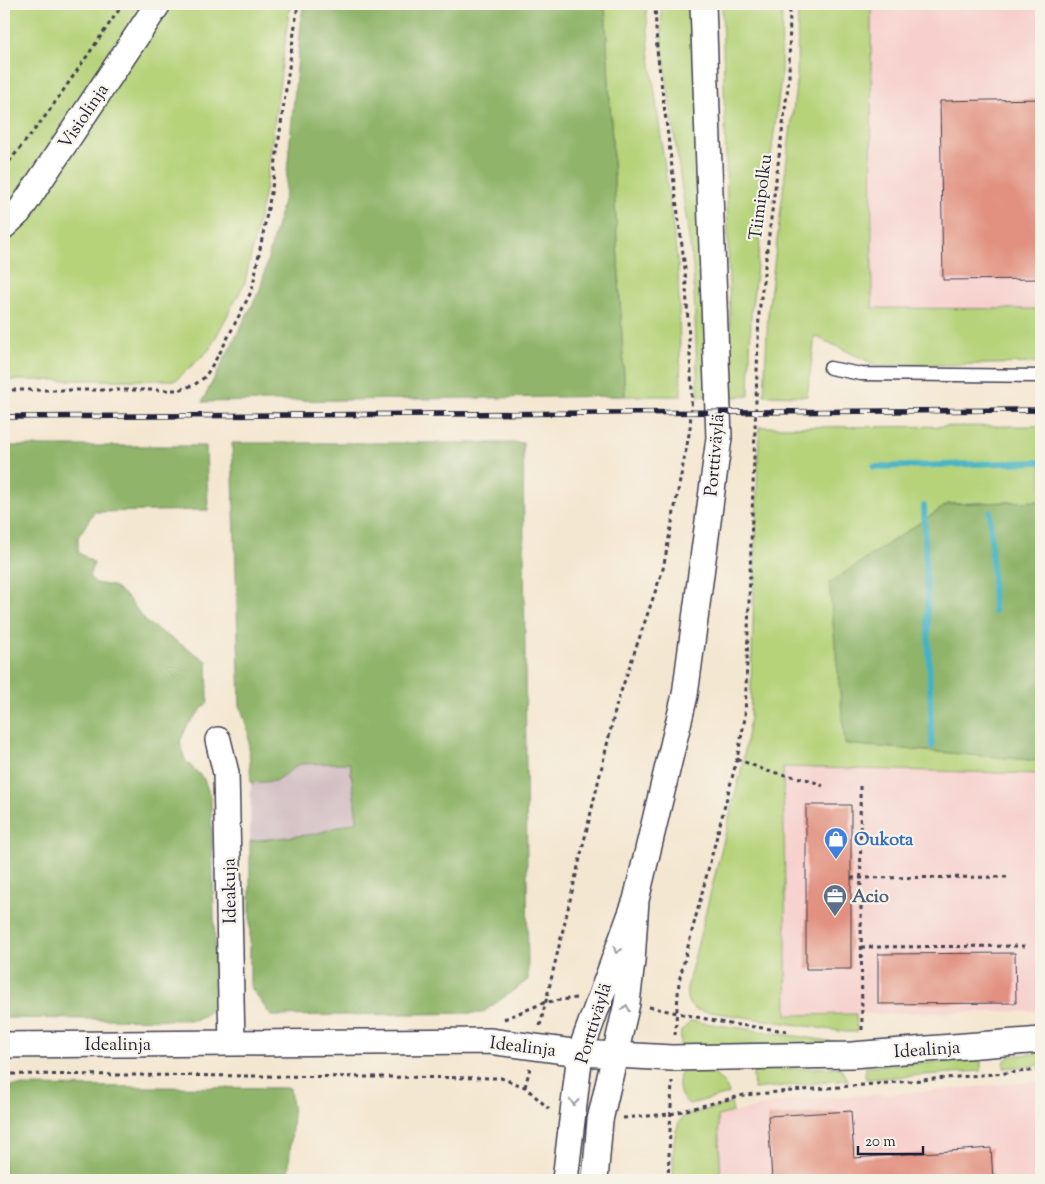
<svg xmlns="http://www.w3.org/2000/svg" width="1045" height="1184" viewBox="0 0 1045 1184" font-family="'Sorts Mill Goudy',serif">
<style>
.built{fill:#f7d0cd}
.industrial{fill:#d2bec3}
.green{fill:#b6d37a;stroke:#6c7a5a}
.forest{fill:#90b56a;stroke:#596c52}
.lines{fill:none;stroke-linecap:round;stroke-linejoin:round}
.stream{stroke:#46b3c2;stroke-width:6}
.building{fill:#e29180}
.service-casing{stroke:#424052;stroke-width:15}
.minor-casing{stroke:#424052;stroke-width:28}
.path{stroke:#424052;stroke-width:3;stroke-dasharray:4 4;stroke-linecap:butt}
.service{stroke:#fff;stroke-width:12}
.minor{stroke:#fff;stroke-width:25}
.rail-casing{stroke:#22223b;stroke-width:5.5}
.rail{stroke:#f7f3e8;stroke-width:4;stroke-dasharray:11;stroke-linecap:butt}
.oneway{stroke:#9c9ca7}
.labels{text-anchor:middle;stroke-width:4.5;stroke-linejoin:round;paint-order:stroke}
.street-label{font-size:18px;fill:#22223b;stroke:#f7f3e8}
.shop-label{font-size:18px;font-weight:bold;fill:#366cbe;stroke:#f7f3e8;text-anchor:start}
.service-label{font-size:18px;font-weight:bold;fill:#4e5e75;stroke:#f7f3e8;text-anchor:start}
</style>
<rect width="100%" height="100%" fill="#f7f3e8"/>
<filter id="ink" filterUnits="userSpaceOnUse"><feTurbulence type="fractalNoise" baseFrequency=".02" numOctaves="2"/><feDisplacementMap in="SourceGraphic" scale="10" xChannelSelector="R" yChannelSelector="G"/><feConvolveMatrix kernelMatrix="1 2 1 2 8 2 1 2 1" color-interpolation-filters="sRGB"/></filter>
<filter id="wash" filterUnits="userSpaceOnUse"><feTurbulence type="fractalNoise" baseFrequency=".0096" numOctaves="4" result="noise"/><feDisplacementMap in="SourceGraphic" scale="20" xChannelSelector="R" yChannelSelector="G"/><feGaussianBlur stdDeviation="1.12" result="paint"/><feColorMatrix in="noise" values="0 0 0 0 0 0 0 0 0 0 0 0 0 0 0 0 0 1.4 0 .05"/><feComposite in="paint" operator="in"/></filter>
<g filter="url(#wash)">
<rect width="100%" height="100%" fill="#f4e7d1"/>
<path class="built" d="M 871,4 L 1041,4 L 1041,309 L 872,309 Z
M 782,767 L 1039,774 L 1041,791 L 1041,1011 L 787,1015 Z
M 1041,1081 L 1041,1180 L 721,1180 L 718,1116 L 799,1098 L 895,1094 Z"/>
<path class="industrial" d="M 351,762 L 357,822 L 315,834 L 250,841 L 251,783 L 275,781 L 300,764 Z"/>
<path class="green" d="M 4,4 L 290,4 L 266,186 L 245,282 L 209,350 L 176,380 L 4,380 Z
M 605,4 L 646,4 L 649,49 L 678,266 L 681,396 L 625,396 Z
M 661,4 L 698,4 L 708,396 L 698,396 L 693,267 L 662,47 Z
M 722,4 L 782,4 L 781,78 L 751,313 L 749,396 L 732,397 Z
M 798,4 L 871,4 L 872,308 L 1041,309 L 1041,363 L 878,366 L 815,336 L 807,396 L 764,395 L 768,313 L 797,78 Z
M 1041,426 L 1041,501 L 948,504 L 845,744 L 1041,761 L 1041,774 L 783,767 L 787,1015 L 856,1014 L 857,1032 L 846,1032 L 696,1010 C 687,1004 686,998 687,987 L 742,767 L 750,718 L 759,427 Z
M 691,1021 L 836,1042 L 839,1044 L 680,1047 L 681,1031 Z
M 1041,1053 L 1041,1065 L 1004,1068 L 1004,1062 L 1009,1056 Z
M 977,1060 L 981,1062 L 981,1071 L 866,1079 L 865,1076 L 866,1066 Z
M 839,1067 L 843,1071 L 848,1080 L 754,1089 L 753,1076 L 755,1070 Z
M 680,1071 L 710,1071 C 718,1078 727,1084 729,1094 L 689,1104 C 676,1094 679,1086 680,1071 Z
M 731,1103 L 733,1112 L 718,1116 L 721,1180 L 673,1180 C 674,1161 670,1130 684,1116 Z"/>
<path class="forest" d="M 303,4 L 605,4 L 625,396 L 202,402 L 260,290 L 285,193 Z
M 232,443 L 523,443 L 528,980 L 482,1013 L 271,1016 L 250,986 L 250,841 L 315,834 L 357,821 L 350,763 L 300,764 L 275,781 L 251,783 L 248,731 L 240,705 Z
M 4,446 L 206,446 L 208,510 L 94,512 L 78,537 L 78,552 L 94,563 L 89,576 L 96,583 L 113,586 L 127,597 L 147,623 L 207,661 L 208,702 L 187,726 L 180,742 L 185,760 L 204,779 L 211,799 L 216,995 C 212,1011 209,1015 193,1020 L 4,1018 Z
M 1041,501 L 1041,761 L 845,744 L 829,583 L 948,504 Z
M 4,1086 L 290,1088 L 293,1115 L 288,1177 L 284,1180 L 4,1180 Z"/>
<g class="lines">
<path class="stream" d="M 874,467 L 1041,462
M 924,506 L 932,747
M 990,512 L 994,612"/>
</g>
<g id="blocks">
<path class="building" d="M 1041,99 L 1041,279 L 943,280 L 940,101 Z
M 806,805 L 851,805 L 851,969 L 806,969 Z
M 1015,953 L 1016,1003 L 878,1004 L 878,954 Z
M 851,1111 L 854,1158 L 991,1148 L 993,1180 L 772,1180 L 768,1116 Z"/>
</g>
</g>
<g filter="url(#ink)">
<use href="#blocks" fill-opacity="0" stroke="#424052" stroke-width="1"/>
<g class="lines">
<g class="service-casing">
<path id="service" d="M 830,368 L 861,374 L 1041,376"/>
</g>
<g class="minor-casing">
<path id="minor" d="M 4,226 L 19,212 L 158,4
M 218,740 L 226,773 L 232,1043
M 636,900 L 685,695 L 719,438 L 703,4
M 4,1045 L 489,1041 L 580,1053 L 672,1058 L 852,1055 L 1041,1040
M 565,1180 L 580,1053 L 636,900 L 632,961 L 627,1003 L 600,1120 L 595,1180"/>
</g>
<path class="path" d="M 4,168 L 47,114 L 123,4
M 4,390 L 178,390 L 194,385 L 205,377 L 222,349 L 252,290 L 272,188 L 298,4
M 737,759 L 767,771 L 810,780 L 823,786
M 860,786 L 862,1031
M 851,878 L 1009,877
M 861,947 L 1028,946
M 649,1007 L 730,1024 L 788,1031
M 504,1019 L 546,1002 L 576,998
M 540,1026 L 617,703 L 663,569 L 690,429 L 692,391 L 685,269 L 657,50 L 655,4
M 675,1035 L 679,981 L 737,759 L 745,718 L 759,313 L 789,78 L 790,4
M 4,1074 L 501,1078 L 525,1087 L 549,1109
M 525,1087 L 530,1068
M 623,1118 L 671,1114 L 744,1095 L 1041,1070
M 668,1180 L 672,1081"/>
<use href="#service" class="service"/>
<use href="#minor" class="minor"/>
<g class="rail-casing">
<path id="rail" d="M 4,417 L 1041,410"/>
</g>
<use href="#rail" class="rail"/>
</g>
<defs><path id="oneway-chevron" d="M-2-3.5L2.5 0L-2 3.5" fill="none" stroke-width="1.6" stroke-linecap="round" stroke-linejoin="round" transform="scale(1.25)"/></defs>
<g class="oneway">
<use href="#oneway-chevron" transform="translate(617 950) rotate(110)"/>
<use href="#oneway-chevron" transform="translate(626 1008) rotate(-80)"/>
<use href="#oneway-chevron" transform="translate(574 1102) rotate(97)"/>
</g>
</g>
<defs>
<g id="shop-pin" transform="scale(1.25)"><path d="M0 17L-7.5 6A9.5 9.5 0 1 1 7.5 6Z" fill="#3f7fe0" stroke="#f7f3e8"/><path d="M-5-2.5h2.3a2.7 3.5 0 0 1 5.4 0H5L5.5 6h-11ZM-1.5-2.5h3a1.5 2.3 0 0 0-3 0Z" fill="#fff"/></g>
<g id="office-pin" transform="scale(1.25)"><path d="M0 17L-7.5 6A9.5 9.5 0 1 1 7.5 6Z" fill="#5c6f8a" stroke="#f7f3e8"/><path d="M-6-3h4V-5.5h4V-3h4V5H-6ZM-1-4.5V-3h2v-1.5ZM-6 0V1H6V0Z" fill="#fff"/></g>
</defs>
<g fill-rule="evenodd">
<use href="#shop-pin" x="836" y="839"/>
<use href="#office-pin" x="835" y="896"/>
</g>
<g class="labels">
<g class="street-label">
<text transform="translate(83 116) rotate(-56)" y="6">Visiolinja</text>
<text transform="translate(760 197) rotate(-83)" y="6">Tiimipolku</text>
<text transform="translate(714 455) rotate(-85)" y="6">Porttiväylä</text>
<text transform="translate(229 891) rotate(-91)" y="6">Ideakuja</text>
<text transform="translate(593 1023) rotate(-73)" y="6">Porttiväylä</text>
<text x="118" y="1050">Idealinja</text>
<text transform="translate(523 1046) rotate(7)" y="6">Idealinja</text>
<text transform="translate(927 1049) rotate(-4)" y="6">Idealinja</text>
</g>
<g class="shop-label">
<text x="854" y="845">Oukota</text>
</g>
<g class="service-label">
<text x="852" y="902">Acio</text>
</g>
</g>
<rect width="1045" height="1184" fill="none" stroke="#f7f3e8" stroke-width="20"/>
<path d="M858 1146v8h65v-8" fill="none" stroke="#22223b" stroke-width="2.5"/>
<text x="865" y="1146" font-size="15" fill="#22223b" stroke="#f7f3e8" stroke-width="4" paint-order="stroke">20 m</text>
</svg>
